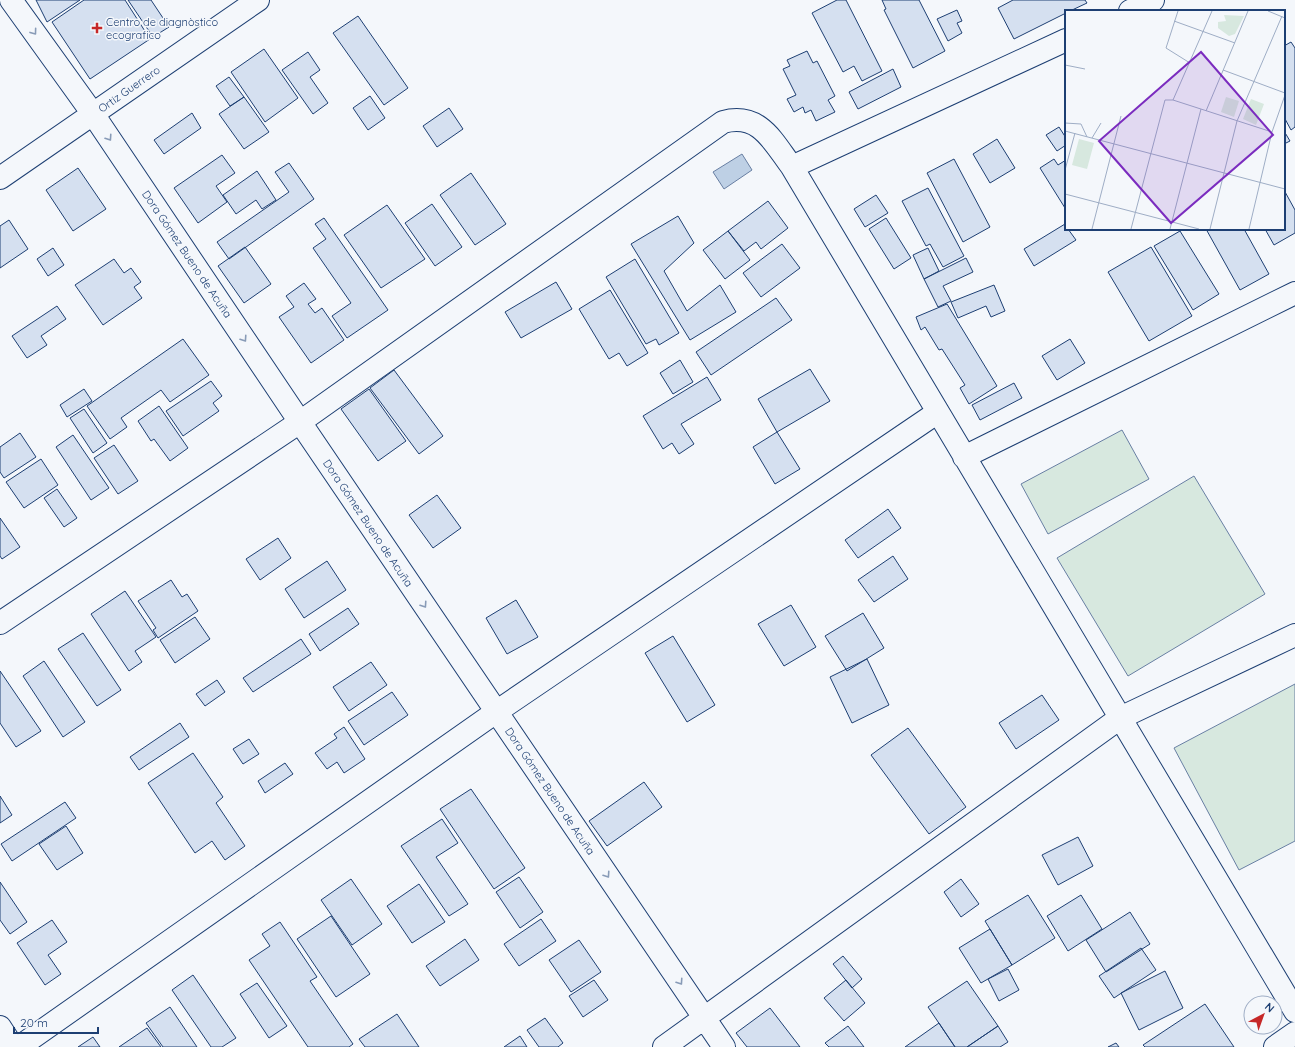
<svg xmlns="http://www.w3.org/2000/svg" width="1295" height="1047" viewBox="0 0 1295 1047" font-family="Quicksand,sans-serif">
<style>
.green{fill:#d7e8df;stroke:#687fa3}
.water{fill:#bed0e5;stroke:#687fa3}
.building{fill:#d5e0f0;stroke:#1d3f73}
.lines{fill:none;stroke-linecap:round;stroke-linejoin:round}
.street-casing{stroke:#1d3f73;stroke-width:24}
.secondary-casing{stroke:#1d3f73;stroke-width:24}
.street{stroke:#f4f7fb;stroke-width:22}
.secondary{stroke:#f4f7fb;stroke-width:22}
.oneway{stroke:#889bb7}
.poi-dot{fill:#c62828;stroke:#f4f7fb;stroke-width:1.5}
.labels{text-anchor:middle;stroke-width:3;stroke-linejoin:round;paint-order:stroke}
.poi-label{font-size:11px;fill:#1d3f73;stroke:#f4f7fb;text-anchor:start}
.street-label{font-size:11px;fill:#1d3f73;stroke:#f4f7fb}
.inset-road{fill:none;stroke:#9eadc5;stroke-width:1}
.view{fill:#7b2cbf;fill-opacity:0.15;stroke:#7b2cbf;stroke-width:2}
.inset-edge{fill:none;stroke:#1d3f73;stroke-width:2}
</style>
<rect width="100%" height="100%" fill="#f4f7fb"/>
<path class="green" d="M 1122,430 L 1149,479 L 1048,534 L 1021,484 Z
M 1194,476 L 1265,594 L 1128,676 L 1057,558 Z
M 1295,684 L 1295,841 L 1239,870 L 1174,748 Z"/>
<path class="water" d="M 742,154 L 752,170 L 724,189 L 713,172 Z"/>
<path class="building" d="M 36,0 L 80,0 L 47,22 Z
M 84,0 L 125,0 L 150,39 L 90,79 L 52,22 Z
M 128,0 L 151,0 L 169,27 L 153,37 Z
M 837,0 L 846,0 L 882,71 L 862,81 L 854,66 L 843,72 L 812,13 Z
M 882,0 L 919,0 L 945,51 L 913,68 L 884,10 L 886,9 Z
M 1013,0 L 1085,0 L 1087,3 L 1070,11 L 1066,11 L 1066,13 L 1014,39 L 998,8 Z
M 957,10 L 962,21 L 957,23 L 962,33 L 948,41 L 937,19 Z
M 358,16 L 408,88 L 384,105 L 333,33 Z
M 1291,42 L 1295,48 L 1295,127 L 1291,130 L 1284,117 L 1284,46 Z
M 264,49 L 298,98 L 265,122 L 231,72 Z
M 807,51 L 813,63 L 817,61 L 835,96 L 828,100 L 835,112 L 816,121 L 811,110 L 805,113 L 803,107 L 794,112 L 787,99 L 796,95 L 783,69 L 790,66 L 787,60 Z
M 308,52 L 320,70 L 310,77 L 328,103 L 313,114 L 282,70 Z
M 893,69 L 901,87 L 858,109 L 849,92 Z
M 229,77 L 244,97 L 230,106 L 216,86 Z
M 370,96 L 385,118 L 368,130 L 353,108 Z
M 244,97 L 269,132 L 244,149 L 219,114 Z
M 449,108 L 463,129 L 437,147 L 423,126 Z
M 192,113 L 201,128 L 164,154 L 154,140 Z
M 1059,127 L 1066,138 L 1066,145 L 1057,151 L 1046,135 Z
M 1284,131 L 1290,141 L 1284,144 Z
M 997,139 L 1015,168 L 990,183 L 973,154 Z
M 222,155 L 235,173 L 216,186 L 227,202 L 198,223 L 174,188 Z
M 954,159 L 990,227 L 963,242 L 927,173 Z
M 1054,159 L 1058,165 L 1066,160 L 1065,208 L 1040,168 Z
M 289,163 L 314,199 L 229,259 L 217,242 L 289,192 L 275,172 Z
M 78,168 L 106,209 L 73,231 L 46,190 Z
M 257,171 L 276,200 L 262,209 L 256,200 L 236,214 L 223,195 Z
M 471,173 L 506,224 L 475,245 L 440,195 Z
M 928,188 L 964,256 L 943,267 L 930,244 L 926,246 L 902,201 Z
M 1284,190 L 1295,210 L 1295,233 L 1274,245 L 1265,229 L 1284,229 Z
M 876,195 L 888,213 L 865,227 L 854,209 Z
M 768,201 L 788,228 L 761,249 L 756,242 L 744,251 L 728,231 Z
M 432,204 L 462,247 L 435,266 L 405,223 Z
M 387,205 L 425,259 L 381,288 L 344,235 Z
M 678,216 L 694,243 L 664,271 L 687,311 L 720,285 L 736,312 L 690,340 L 631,244 Z
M 324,218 L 388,310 L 347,338 L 332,316 L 351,303 L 313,248 L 326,239 L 315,224 Z
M 886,218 L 911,258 L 894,269 L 869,229 Z
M 9,220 L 28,249 L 0,268 L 0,226 Z
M 1065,224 L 1066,229 L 1068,229 L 1076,240 L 1034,266 L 1024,249 Z
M 1206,229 L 1244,229 L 1269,274 L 1240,290 Z
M 728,231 L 750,260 L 725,279 L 703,250 Z
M 1180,231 L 1219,294 L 1193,310 L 1154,246 Z
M 782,244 L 800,268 L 761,297 L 743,273 Z
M 245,247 L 271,284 L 244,303 L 218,266 Z
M 1151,247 L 1192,316 L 1149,341 L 1108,272 Z
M 53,248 L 64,265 L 48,276 L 37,259 Z
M 928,248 L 939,271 L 924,279 L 913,255 Z
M 966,258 L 973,272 L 943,286 L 951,301 L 938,307 L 924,279 Z
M 114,259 L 124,273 L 131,268 L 141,282 L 134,287 L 142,298 L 103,325 L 75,285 Z
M 635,259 L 679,333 L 659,345 L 656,339 L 646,344 L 606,277 Z
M 556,282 L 572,309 L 521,338 L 505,312 Z
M 304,283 L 316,299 L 308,304 L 315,313 L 322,308 L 344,340 L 311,363 L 279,317 L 294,307 L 286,296 Z
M 994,285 L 1005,311 L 991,317 L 986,306 L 958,318 L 951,302 Z
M 610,290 L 648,353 L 627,366 L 619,353 L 609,359 L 579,309 Z
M 776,298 L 792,320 L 711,375 L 696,352 Z
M 947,304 L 997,386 L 969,404 L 960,388 L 965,385 L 942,349 L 939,350 L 925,327 L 921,330 L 916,317 Z
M 57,306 L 66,319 L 41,336 L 47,345 L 27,358 L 12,336 Z
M 183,339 L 209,375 L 170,402 L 161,390 L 121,418 L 127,427 L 110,439 L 87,406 Z
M 1070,339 L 1085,363 L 1057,380 L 1042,356 Z
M 680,360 L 693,382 L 673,394 L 660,373 Z
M 810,369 L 830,401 L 777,432 L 758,399 Z
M 394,370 L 443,436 L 419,454 L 370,388 Z
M 707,377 L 721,400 L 681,424 L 694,444 L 679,454 L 672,443 L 663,449 L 643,416 Z
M 211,381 L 222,396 L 213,403 L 219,411 L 183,436 L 166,411 Z
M 1014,383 L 1022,398 L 980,420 L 972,405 Z
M 84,389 L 92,401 L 67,417 L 60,405 Z
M 369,389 L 406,441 L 378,461 L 341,409 Z
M 159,406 L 188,448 L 170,461 L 154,439 L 151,441 L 138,421 Z
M 84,409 L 107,443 L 93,453 L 70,418 Z
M 777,432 L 800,469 L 775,484 L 753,447 Z
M 20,433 L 36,457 L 4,478 L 0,472 L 0,447 Z
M 73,435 L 109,488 L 91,500 L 56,447 Z
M 114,445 L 138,481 L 118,494 L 94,458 Z
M 41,459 L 58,485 L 24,508 L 6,482 Z
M 57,489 L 77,518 L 64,527 L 44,498 Z
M 437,495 L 461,528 L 433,548 L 409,515 Z
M 888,509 L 901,528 L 858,558 L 845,540 Z
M 0,518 L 20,547 L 2,559 L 0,556 Z
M 278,538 L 291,558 L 260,580 L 246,559 Z
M 893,556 L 908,579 L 874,602 L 858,580 Z
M 327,561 L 346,590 L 304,618 L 285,589 Z
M 171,580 L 182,597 L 187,594 L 198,611 L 158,638 L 153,630 L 156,628 L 138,601 Z
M 125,591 L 156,637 L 135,651 L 142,662 L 129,671 L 91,614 Z
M 516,600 L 538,637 L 507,654 L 486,618 Z
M 791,605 L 816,647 L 784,666 L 758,624 Z
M 348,608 L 359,624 L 320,651 L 309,634 Z
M 863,613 L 884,648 L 847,671 L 825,636 Z
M 195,617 L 210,639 L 175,663 L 160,640 Z
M 83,633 L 121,690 L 97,706 L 58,649 Z
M 673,636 L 715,705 L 687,722 L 645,653 Z
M 301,639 L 311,654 L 253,692 L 243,678 Z
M 867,659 L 889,705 L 852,723 L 830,677 Z
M 44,661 L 85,722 L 63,737 L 23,676 Z
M 371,662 L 387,685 L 349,711 L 333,687 Z
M 0,671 L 41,731 L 16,747 L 0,723 Z
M 217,680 L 225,692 L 205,706 L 196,694 Z
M 392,692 L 408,715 L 364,745 L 348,721 Z
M 1042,695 L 1059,720 L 1016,749 L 999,723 Z
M 180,723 L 189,737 L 139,770 L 130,757 Z
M 344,727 L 365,759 L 344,773 L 337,762 L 327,769 L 315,753 L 337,738 L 334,734 Z
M 908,728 L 966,807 L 929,834 L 871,755 Z
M 249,739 L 259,754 L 243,764 L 233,749 Z
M 193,753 L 223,797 L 216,803 L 245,846 L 225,860 L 212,841 L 195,853 L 148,783 Z
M 285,763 L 293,774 L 265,793 L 258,781 Z
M 644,782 L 662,807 L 607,846 L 589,821 Z
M 471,789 L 525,868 L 494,889 L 440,809 Z
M 0,796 L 12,815 L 0,823 Z
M 65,802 L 76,818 L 12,861 L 1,844 Z
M 442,819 L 458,843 L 436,857 L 468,904 L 449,916 L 401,846 Z
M 66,826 L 83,853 L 57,870 L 39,844 Z
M 1078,837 L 1093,866 L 1058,885 L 1042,855 Z
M 519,877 L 543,912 L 520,928 L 496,892 Z
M 351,879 L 382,924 L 352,945 L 321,900 Z
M 961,879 L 979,904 L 961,917 L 944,892 Z
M 0,882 L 27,922 L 10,934 L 0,920 Z
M 419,884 L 445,922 L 412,943 L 387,906 Z
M 1028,895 L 1055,938 L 1012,965 L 985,921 Z
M 1081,895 L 1102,929 L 1068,951 L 1047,916 Z
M 1130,912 L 1150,944 L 1106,972 L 1086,940 Z
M 331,916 L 370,974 L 336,997 L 297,939 Z
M 541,919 L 556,941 L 519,966 L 504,944 Z
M 52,920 L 67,942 L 48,955 L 61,974 L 45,985 L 17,943 Z
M 280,922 L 317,977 L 310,981 L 353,1044 L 349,1047 L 308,1047 L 249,960 L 270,946 L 262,934 Z
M 990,929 L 1012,965 L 981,983 L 959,948 Z
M 465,939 L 479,960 L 440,986 L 426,966 Z
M 579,940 L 601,972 L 571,992 L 549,960 Z
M 1141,948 L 1156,970 L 1114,998 L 1099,976 Z
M 843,956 L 862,979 L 852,988 L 833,964 Z
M 1008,969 L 1019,990 L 999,1001 L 988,979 Z
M 1165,971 L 1183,1008 L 1139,1030 L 1121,993 Z
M 193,975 L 236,1038 L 222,1047 L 211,1047 L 172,990 Z
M 594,980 L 608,1000 L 583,1017 L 569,996 Z
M 846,980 L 865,1003 L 844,1021 L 824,998 Z
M 967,981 L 998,1026 L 967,1047 L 955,1047 L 928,1007 Z
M 257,983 L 287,1026 L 269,1038 L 240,994 Z
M 1205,1004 L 1234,1047 L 1145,1047 L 1143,1045 Z
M 170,1007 L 197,1047 L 163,1047 L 146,1023 Z
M 770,1008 L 800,1047 L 747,1047 L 736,1033 Z
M 397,1014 L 419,1047 L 365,1047 L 359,1039 Z
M 545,1018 L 563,1043 L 558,1047 L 539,1047 L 527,1030 Z
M 939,1023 L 955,1047 L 905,1047 Z
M 848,1026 L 864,1047 L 829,1047 L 825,1043 Z
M 998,1026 L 1008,1042 L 1000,1047 L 967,1047 Z
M 147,1028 L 161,1047 L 119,1047 Z
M 520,1036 L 527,1047 L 504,1047 Z
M 93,1037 L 100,1047 L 78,1047 Z
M 1116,1043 L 1119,1047 L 1108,1047 Z"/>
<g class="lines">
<g class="street-casing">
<path id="street" d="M 11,0 L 93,114 L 300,422 L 724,1047
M 1130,11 L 1153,0
M 792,167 L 1066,40
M 0,178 L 258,0
M 964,457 L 1295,293
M 0,623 L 300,422 L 723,122 C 760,112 773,142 792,167 L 1295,1011
M 19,1047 L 496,712 L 938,412
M 664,1047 L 1120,718 L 1295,635
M 1275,1047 L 1295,1033"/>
</g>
<g class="secondary-casing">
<path id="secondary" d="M 0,1027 L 13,1047"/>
</g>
<use href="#street" class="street"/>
<use href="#secondary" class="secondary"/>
</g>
<defs><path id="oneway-chevron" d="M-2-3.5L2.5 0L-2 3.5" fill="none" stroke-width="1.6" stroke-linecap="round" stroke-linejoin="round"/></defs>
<g class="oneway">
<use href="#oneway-chevron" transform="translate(34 32) rotate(54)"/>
<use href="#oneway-chevron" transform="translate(109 138) rotate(56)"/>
<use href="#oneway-chevron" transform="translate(244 339) rotate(56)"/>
<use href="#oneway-chevron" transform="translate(424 605) rotate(56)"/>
<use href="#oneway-chevron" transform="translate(607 875) rotate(56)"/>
<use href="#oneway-chevron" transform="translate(680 982) rotate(56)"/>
</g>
<path class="poi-dot" d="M95 22h4v4h4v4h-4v4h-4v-4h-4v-4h4z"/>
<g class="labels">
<g class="poi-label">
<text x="106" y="26">Centro de diagnòstico<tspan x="106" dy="13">ecografico</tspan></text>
</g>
<g class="street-label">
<text transform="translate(129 89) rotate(-35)" y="4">Ortiz Guerrero</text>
<text transform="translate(187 254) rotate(56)" y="4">Dora Gómez Bueno de Acuña</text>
<text transform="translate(368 523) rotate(56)" y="4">Dora Gómez Bueno de Acuña</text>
<text transform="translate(550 791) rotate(56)" y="4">Dora Gómez Bueno de Acuña</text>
</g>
</g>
<g transform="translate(1065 10)">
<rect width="220" height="220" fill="#f4f7fb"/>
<path d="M 159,5 L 179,6 L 170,24 L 164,26 L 153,18 L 153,12 L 161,11 ZM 161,87 L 174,91 L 169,107 L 156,102 ZM 186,89 L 199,94 L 191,115 L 178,109 ZM 14,129 L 29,133 L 22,159 L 7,155 Z" fill="#d7e8df"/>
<path class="inset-road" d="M 113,1 L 101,38 L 125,53M 203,1 L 220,8M 109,11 L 170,33M 0,55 L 20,59M 158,60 L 220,83M 108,90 L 147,1M 141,101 L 183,1M 0,113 L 16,114 L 22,127M 0,121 L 220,179M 27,128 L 36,113M 0,160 L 10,123M 0,184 L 134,219M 27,219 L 56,106M 66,219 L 100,90 L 108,90 L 207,122M 105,219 L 136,99M 145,219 L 172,111 L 217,6M 184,219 L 207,122 L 220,85"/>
<path class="view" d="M 136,42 L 208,125 L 106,213 L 34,131 Z"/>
<rect width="220" height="220" class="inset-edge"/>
</g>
<g transform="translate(1263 1015) rotate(41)"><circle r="19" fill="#f4f7fb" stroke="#9eadc5"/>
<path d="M0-3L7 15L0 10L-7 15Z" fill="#c62828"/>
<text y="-6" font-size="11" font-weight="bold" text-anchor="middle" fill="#1d3f73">N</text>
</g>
<path d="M14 1027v6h84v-6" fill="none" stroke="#1d3f73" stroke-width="2"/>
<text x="20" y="1027" font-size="12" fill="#1d3f73" stroke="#f4f7fb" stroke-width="3" paint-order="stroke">20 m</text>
</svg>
